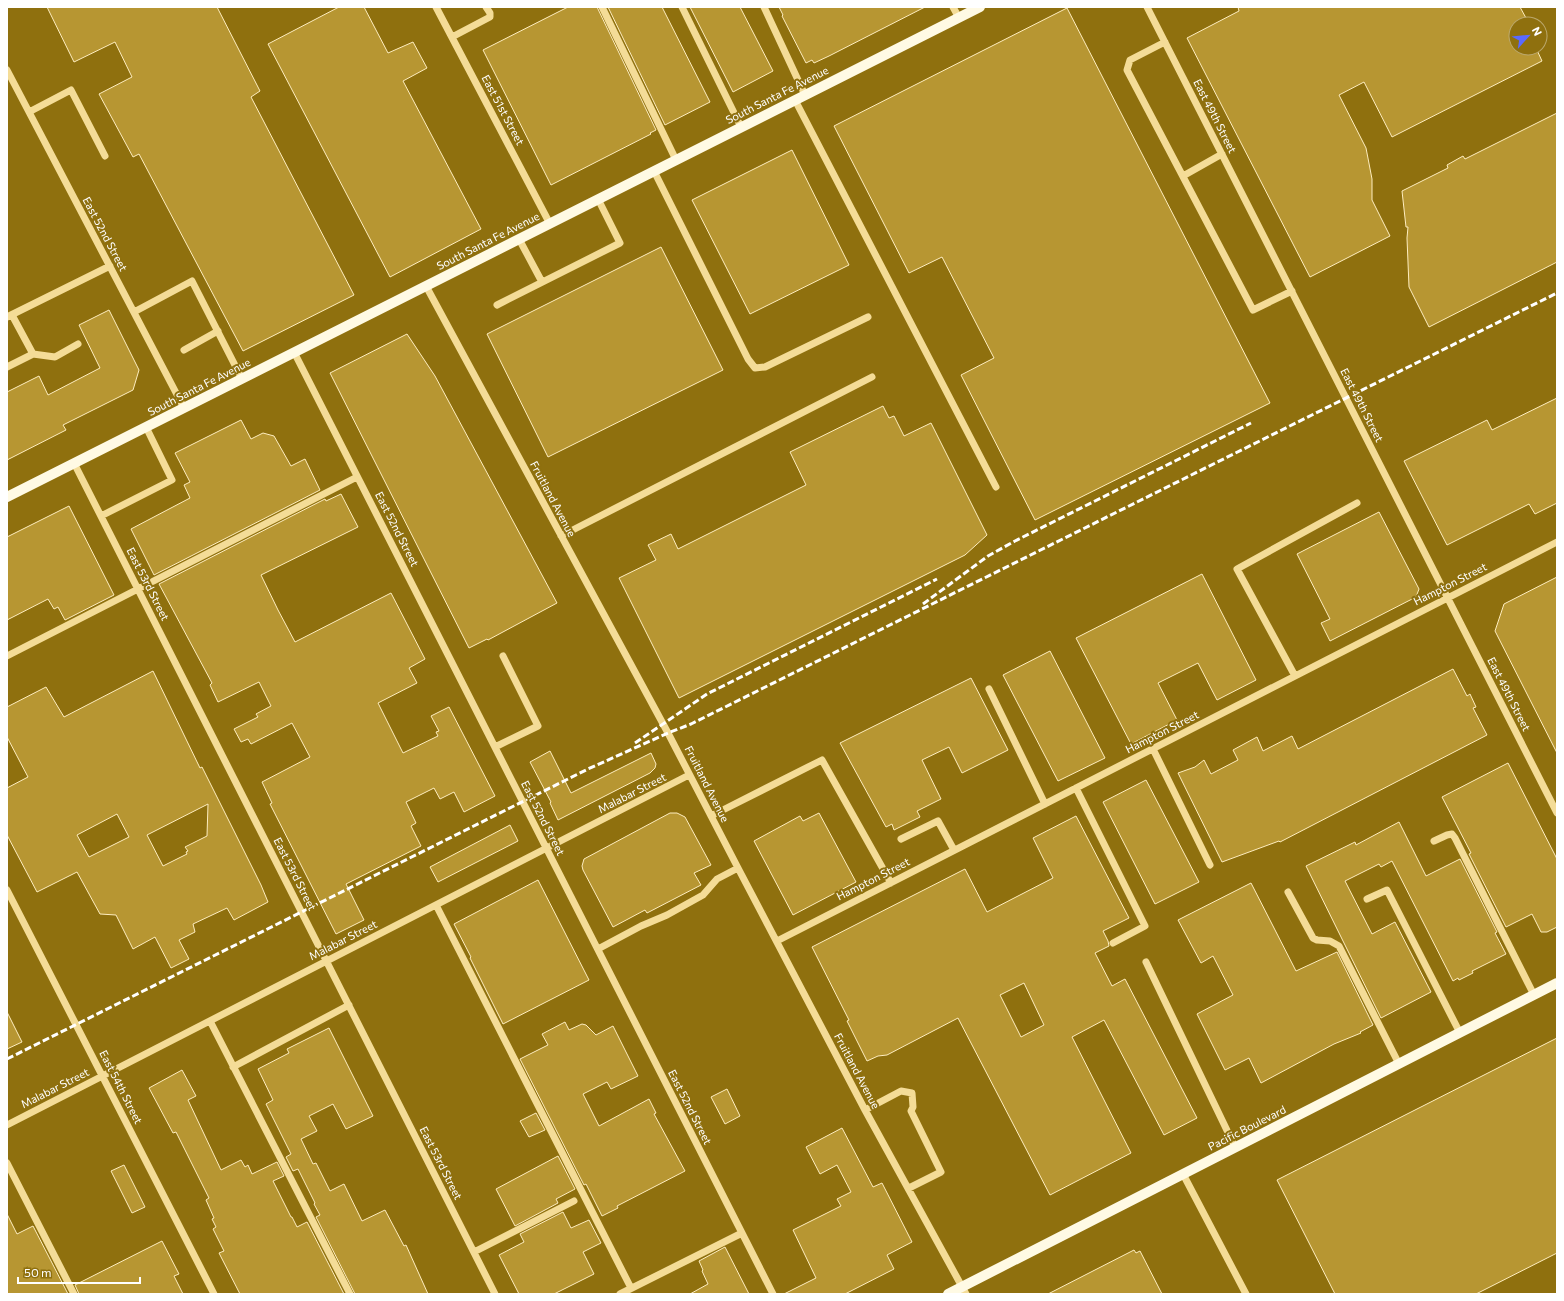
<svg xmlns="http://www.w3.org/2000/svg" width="1564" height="1301" viewBox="0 0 1564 1301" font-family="Commissioner,sans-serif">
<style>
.building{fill:#b79632;stroke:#feedbf;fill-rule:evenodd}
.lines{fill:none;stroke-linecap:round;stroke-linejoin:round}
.minor{stroke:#f4dc97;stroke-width:7}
.major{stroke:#fffae4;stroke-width:10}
.rail{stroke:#fff;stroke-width:3;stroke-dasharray:7 3;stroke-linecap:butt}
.labels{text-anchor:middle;stroke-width:4;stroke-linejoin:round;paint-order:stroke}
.street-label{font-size:11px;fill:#fff;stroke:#8f700e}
</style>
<rect width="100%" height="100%" fill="#8f700e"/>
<path class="building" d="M 47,7 L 217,7 L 260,91 L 251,97 L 354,295 L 243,351 L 139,154 L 133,157 L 99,94 L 132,77 L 115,42 L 74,62 Z
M 339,7 L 364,7 L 388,53 L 413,42 L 427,68 L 403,81 L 481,229 L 390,277 L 268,44 Z
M 568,7 L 597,7 L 656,130 L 650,133 L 651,134 L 551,185 L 483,50 Z
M 608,7 L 662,7 L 710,102 L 665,125 Z
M 690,7 L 740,7 L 773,71 L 733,92 Z
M 779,7 L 925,7 L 829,56 L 814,63 L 812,60 L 806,63 L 782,16 L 783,15 Z
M 1238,7 L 1520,7 L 1526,18 L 1522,20 L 1524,24 L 1516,24 L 1516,48 L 1536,48 L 1542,61 L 1392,137 L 1364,82 L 1339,95 L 1366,148 L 1372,179 L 1372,200 L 1390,236 L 1310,277 L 1187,38 L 1239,11 Z
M 1067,8 L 1270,403 L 1035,520 L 961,375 L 994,358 L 942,257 L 909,273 L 834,126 Z
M 1557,113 L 1557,262 L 1429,327 L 1409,287 L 1407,238 L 1408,227 L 1406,227 L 1402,191 L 1448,168 L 1447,165 L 1463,156 L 1465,159 Z
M 792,150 L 849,265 L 750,314 L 692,200 Z
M 661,247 L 723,370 L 548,457 L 487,334 Z
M 109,310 L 139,370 L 133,390 L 63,425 L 66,430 L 7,460 L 7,392 L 39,376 L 48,395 L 100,368 L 79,325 Z
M 407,334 L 435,376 L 557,603 L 488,640 L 487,639 L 469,648 L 330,373 Z
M 1557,398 L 1557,503 L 1535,514 L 1529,504 L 1447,545 L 1404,461 L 1487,420 L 1492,430 Z
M 883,406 L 889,418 L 894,416 L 904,436 L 931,423 L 987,535 L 965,555 L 679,698 L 619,578 L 656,560 L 648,545 L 671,534 L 678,549 L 806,485 L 790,452 Z
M 241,420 L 251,439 L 263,433 L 274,436 L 291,466 L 305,459 L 320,490 L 154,575 L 131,529 L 190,498 L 184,485 L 190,482 L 175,453 Z
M 341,494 L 358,527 L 261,575 L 278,610 L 295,642 L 391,593 L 425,659 L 409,668 L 417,683 L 378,703 L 403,753 L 438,736 L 436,732 L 439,731 L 431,716 L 449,707 L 495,796 L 464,812 L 454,792 L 440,799 L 434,788 L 406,802 L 416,823 L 411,826 L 421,846 L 346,884 L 364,920 L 336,934 L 270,804 L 272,803 L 262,782 L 310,757 L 292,723 L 251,744 L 248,739 L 241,742 L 234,729 L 258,717 L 256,714 L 271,706 L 259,682 L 218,702 L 210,685 L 212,683 L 159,584 L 325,499 L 326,501 Z
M 69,506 L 114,595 L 65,620 L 58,607 L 54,609 L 48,599 L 7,620 L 7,537 Z
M 1379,512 L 1419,589 L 1416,597 L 1330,641 L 1321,623 L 1330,619 L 1297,554 Z
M 1202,574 L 1256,680 L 1217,700 L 1198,663 L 1158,683 L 1177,720 L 1131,744 L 1076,638 Z
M 1557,577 L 1557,753 L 1495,631 L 1504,604 Z
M 1050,651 L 1105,758 L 1058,781 L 1003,675 Z
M 1453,669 L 1467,696 L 1470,694 L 1476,707 L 1473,708 L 1487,735 L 1280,842 L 1279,841 L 1222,862 L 1178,773 L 1195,767 L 1204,760 L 1211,774 L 1238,760 L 1233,750 L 1257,737 L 1263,751 L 1292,736 L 1298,749 Z
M 153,671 L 200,768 L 202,767 L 261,885 L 268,902 L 234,920 L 227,908 L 193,924 L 195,932 L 179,940 L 189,959 L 171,968 L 155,937 L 133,949 L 116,915 L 100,914 L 77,872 L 37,892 L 7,835 L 7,788 L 28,777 L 7,737 L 7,707 L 46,687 L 64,717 ZM 208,804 L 207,836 L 185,847 L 188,851 L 186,852 L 187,854 L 163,866 L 147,835 ZM 117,814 L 129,837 L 89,857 L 77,835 Z
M 971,678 L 1008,750 L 962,773 L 949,747 L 922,760 L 941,799 L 917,811 L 920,817 L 894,830 L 892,824 L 886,827 L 840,743 Z
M 550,751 L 571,793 L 651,753 L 656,764 L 655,768 L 650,773 L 558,820 L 550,803 L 551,802 L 530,762 Z
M 1508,763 L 1557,859 L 1557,927 L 1547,932 L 1541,932 L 1532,914 L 1506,927 L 1469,854 L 1471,853 L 1442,797 Z
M 1146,780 L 1199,882 L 1155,904 L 1103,802 Z
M 670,813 L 677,813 L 685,817 L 711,865 L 694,873 L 701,885 L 647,913 L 645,910 L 613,927 L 583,870 L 582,866 L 584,859 Z
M 819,813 L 856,882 L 793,915 L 754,841 L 800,816 L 803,821 Z
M 1076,816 L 1129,918 L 1103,931 L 1108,941 L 1109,946 L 1095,953 L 1112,986 L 1125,979 L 1197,1118 L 1164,1135 L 1104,1020 L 1072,1037 L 1131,1153 L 1050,1195 L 958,1018 L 887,1055 L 878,1056 L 867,1061 L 847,1021 L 849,1020 L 812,947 L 965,869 L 987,912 L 1053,878 L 1033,838 ZM 1024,983 L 1044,1025 L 1021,1037 L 1000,995 Z
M 1399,822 L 1426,876 L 1460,859 L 1497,932 L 1495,933 L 1506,954 L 1472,971 L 1473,973 L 1459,980 L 1458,978 L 1453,981 L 1392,861 L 1381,867 L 1379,864 L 1345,881 L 1372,934 L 1395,922 L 1431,992 L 1381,1018 L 1306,866 L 1355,842 L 1356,845 Z
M 510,825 L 518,841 L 438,882 L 430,867 Z
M 538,880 L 589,980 L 503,1024 L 470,958 L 471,957 L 454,924 Z
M 1251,883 L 1296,971 L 1337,952 L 1373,1025 L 1360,1032 L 1361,1033 L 1334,1044 L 1261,1083 L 1249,1058 L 1225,1070 L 1197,1014 L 1233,995 L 1213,956 L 1201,963 L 1178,920 Z
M 7,1012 L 22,1042 L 7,1049 Z
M 565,1022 L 569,1030 L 582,1024 L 586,1025 L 596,1035 L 613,1026 L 638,1076 L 611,1089 L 607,1082 L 583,1094 L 599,1126 L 649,1099 L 656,1113 L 654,1114 L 685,1171 L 617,1206 L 618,1208 L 602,1216 L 586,1184 L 584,1185 L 520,1059 L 548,1045 L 542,1034 Z
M 329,1028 L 373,1116 L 346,1129 L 333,1104 L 309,1116 L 317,1131 L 301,1139 L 313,1164 L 316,1163 L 330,1191 L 344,1184 L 362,1221 L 385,1210 L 404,1246 L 406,1245 L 428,1294 L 355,1294 L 316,1217 L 320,1215 L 314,1204 L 315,1203 L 298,1169 L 293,1171 L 286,1157 L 291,1154 L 266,1104 L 273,1100 L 258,1069 L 289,1053 L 287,1049 Z
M 1557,1038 L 1557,1253 L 1476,1294 L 1335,1294 L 1277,1180 Z
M 182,1070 L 196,1096 L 188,1100 L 221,1170 L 241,1160 L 245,1167 L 248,1165 L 252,1174 L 277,1162 L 284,1176 L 273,1181 L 291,1217 L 292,1217 L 297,1227 L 307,1222 L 344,1294 L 240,1294 L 219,1253 L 224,1251 L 213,1229 L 216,1227 L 212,1219 L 214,1218 L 206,1200 L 209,1198 L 176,1132 L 173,1133 L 149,1088 Z
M 727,1089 L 740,1116 L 725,1124 L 711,1097 Z
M 536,1113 L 545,1130 L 529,1137 L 520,1121 Z
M 842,1128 L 873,1187 L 882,1183 L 912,1242 L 887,1255 L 894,1269 L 845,1294 L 784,1294 L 816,1278 L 793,1230 L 841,1206 L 837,1199 L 851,1192 L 837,1165 L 820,1174 L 806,1147 Z
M 558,1156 L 575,1189 L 556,1199 L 558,1203 L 515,1226 L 496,1189 Z
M 124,1165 L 145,1207 L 132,1213 L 111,1171 Z
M 563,1212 L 571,1228 L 589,1220 L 601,1243 L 583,1252 L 594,1274 L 554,1294 L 519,1294 L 499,1255 L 524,1242 L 520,1234 Z
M 7,1214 L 17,1234 L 33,1226 L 68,1294 L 7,1294 Z
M 162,1241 L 179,1274 L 174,1276 L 183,1294 L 79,1294 L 75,1285 Z
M 725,1247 L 749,1294 L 690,1294 L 708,1284 L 702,1271 L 703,1270 L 699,1261 Z
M 1134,1250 L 1136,1253 L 1140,1251 L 1162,1294 L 1048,1294 Z"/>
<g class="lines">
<path class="minor" d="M 436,7 L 550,224
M 602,7 L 676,160
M 682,7 L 741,127
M 764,7 L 805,95
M 953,7 L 959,18
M 1147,7 L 1557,813
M 452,37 L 490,17 L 490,13 L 486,7
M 1165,42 L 1130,60 L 1127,70 L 1253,310 L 1292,291
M 7,70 L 184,408
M 795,100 L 996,487
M 29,112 L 71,90 L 105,156
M 654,171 L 748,359 L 755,368 L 765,367 L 868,317
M 1183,176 L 1222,154
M 519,239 L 542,282
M 426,286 L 668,733 L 738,868 L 865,1110 L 966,1294
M 497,305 L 620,243 L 598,199
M 134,312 L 192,281 L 242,379
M 12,315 L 33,354
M 7,317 L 110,266
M 184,350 L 218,331
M 294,352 L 773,1294
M 7,367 L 33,354 L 55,357 L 78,344
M 74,463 L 495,1294
M 101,516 L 172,480 L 146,427
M 561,536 L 872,377
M 7,656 L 357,477
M 1295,676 L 1237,569 L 1357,503
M 989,689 L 1045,804
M 495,747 L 538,726 L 503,656
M 1153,749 L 1210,865
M 1076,788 L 1145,926 L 1113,943
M 711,816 L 822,760 L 891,883
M 901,839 L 938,821 L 954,850
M 1434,841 L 1447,835 L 1452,834 L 1455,838 L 1534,995
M 7,890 L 214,1294
M 1288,892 L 1313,938 L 1317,940 L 1330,941 L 1339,946 L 1399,1064
M 1367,899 L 1387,890 L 1460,1033
M 436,905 L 631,1288
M 777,941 L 1557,542
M 598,949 L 641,926 L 667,915 L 703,895 L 717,879 L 738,868
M 1146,962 L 1235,1147
M 210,1021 L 350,1294
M 233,1067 L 349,1005
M 865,1110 L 901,1091 L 912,1093 L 913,1107 L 911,1111 L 941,1172 L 909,1188
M 7,1125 L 689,775
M 7,1163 L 74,1294
M 1183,1174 L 1246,1294
M 474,1252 L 574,1201
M 620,1294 L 742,1233"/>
<path class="major" d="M 7,497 L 980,7
M 948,1294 L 1557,983"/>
<path class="rail" d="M 923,604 L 988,556 L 1015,541 L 1251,423
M 635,743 L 707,694 L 937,579
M 7,1059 L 588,769 L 668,733 L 691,724 L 1557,293"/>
</g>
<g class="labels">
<g class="street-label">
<text transform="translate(777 95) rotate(-27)" y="4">South Santa Fe Avenue</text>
<text transform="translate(503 110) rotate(62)" y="4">East 51st Street</text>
<text transform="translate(1215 116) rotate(63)" y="4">East 49th Street</text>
<text transform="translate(105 234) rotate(62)" y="4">East 52nd Street</text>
<text transform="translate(488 241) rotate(-27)" y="4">South Santa Fe Avenue</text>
<text transform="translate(199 387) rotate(-27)" y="4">South Santa Fe Avenue</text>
<text transform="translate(1362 405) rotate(63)" y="4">East 49th Street</text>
<text transform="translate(553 499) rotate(62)" y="4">Fruitland Avenue</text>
<text transform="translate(397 529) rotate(63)" y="4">East 52nd Street</text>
<text transform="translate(148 584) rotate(63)" y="4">East 53rd Street</text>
<text transform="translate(1450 584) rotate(-27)" y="4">Hampton Street</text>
<text transform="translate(1509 694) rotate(63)" y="4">East 49th Street</text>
<text transform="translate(1162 732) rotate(-27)" y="4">Hampton Street</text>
<text transform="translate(707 784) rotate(63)" y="4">Fruitland Avenue</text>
<text transform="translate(632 793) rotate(-27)" y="4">Malabar Street</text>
<text transform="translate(543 818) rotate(63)" y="4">East 52nd Street</text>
<text transform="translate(295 874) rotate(63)" y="4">East 53rd Street</text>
<text transform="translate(873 879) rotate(-27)" y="4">Hampton Street</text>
<text transform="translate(343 940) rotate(-27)" y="4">Malabar Street</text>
<text transform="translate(857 1071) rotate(62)" y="4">Fruitland Avenue</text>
<text transform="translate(121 1087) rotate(63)" y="4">East 54th Street</text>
<text transform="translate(55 1088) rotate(-27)" y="4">Malabar Street</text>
<text transform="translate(690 1107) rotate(63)" y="4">East 52nd Street</text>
<text transform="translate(1247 1128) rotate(-27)" y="4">Pacific Boulevard</text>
<text transform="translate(441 1163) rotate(63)" y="4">East 53rd Street</text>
</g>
</g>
<rect width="1564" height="1301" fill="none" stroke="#ffffff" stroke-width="16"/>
<g transform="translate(1528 36) rotate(63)"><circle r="19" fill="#8f700e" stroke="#bca96e"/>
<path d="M0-3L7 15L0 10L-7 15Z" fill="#5a6aff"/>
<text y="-6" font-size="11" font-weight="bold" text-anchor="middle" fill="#ffffff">N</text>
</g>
<path d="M18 1277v6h122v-6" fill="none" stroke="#ffffff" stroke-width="2"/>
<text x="24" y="1277" font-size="12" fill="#ffffff" stroke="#8f700e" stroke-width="3" paint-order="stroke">50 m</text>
</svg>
